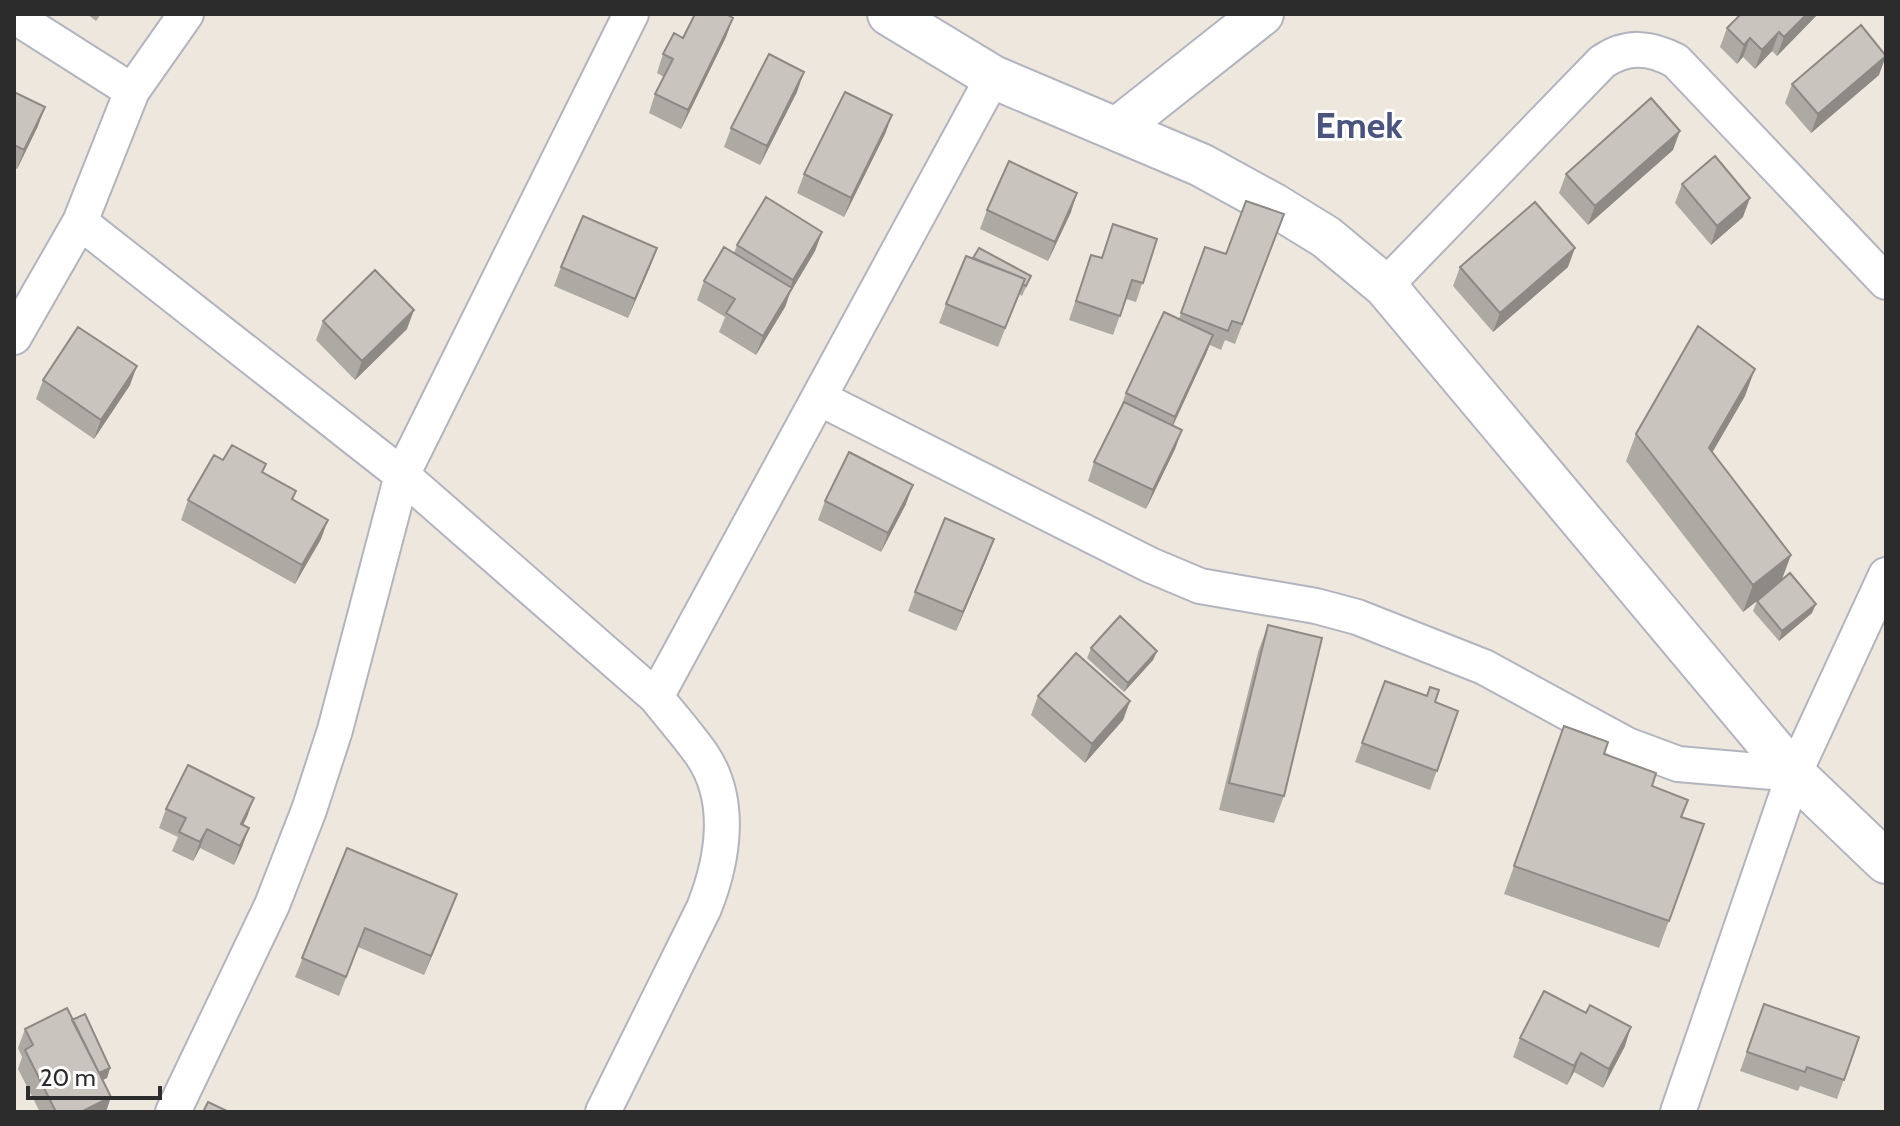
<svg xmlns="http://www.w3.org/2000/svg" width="1900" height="1126" viewBox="0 0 1900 1126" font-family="Cabin,sans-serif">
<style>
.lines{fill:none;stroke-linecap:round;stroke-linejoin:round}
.minor-casing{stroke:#b2b4bf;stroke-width:38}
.tertiary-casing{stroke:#b2b4bf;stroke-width:46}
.minor{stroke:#fff;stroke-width:34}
.tertiary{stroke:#fff;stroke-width:42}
.wall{fill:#ada9a3}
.shaded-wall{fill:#8d8984}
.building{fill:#c9c4bd;stroke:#8d8984;stroke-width:2}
.labels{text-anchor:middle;stroke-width:6;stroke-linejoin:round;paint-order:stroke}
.district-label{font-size:36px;font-weight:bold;fill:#4a547e;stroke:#fff}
</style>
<rect width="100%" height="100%" fill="#eee7de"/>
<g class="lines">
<g class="minor-casing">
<path id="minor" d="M 14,16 L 132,91
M 80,222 L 402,475 L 656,697
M 1385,286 L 1602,62 C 1627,45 1650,47 1676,61 L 1886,282
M 14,337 L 80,222 L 132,91 L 186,14
M 819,398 L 1150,565 L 1200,586 L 1316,606 L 1357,617 L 1484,667 L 1627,745 L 1678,764 L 1794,774
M 173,1112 L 272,905 L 309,810 L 335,730 L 402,475 L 631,14
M 603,1112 L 704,908 C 723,860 733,801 702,755 C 688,735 671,716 656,697 L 993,77
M 1678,1112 L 1794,774 L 1886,575"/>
</g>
<g class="tertiary-casing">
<path id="tertiary" d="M 889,14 L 993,77 L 1201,165 L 1274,205 L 1326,237 L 1385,286 L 1794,774 L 1886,862
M 1118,128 L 1262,14"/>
</g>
<use href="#minor" class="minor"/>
<use href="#tertiary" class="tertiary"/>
</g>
<path class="wall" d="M 87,14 L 101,14 L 96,21 Z
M 1741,14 L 1818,14 L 1777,56 L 1772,51 L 1755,69 L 1743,57 L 1737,64 L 1720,47 L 1727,28 Z
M 733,18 L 726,37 L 681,129 L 649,113 L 655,94 L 664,77 L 657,73 L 663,54 L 683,38 Z
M 1879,75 L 1811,133 L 1785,103 L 1792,84 Z
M 14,92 L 38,126 L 17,169 L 14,167 Z
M 797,92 L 760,165 L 724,147 L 731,128 Z
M 892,115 L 885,134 L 844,217 L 797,193 L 804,174 Z
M 1673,150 L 1588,225 L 1559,193 L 1566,174 Z
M 1682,184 L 1743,217 L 1711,245 L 1675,203 Z
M 987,210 L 1071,212 L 1048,261 L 980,229 Z
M 1284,214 L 1235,344 L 1225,340 L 1221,350 L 1210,345 L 1173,426 L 1182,430 L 1175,449 L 1146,509 L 1088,481 L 1094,462 L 1121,406 L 1126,393 L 1179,319 L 1205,247 L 1226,254 Z
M 822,232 L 815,251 L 790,293 L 785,307 L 756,355 L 719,332 L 725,317 L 697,300 L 704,281 L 734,253 L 737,245 Z
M 1157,239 L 1136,302 L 1126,299 L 1113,335 L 1069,320 L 1091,255 L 1101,258 Z
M 657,248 L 628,318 L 554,286 L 561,267 Z
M 1460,267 L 1568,267 L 1493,332 L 1453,286 Z
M 1031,276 L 1022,296 L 1019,294 L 998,347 L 939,323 L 946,304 Z
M 323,321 L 407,329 L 355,380 L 316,340 Z
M 43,380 L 130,385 L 94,439 L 36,399 Z
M 1745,396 L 1712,453 L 1781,581 L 1812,613 L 1779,641 L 1753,611 L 1757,601 L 1743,612 L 1626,461 L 1636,434 Z
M 223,460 L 266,464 L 263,472 L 296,491 L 293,500 L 321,539 L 295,584 L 181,520 L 188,500 Z
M 825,501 L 906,504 L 881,552 L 818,520 Z
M 987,558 L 956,631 L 908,611 L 915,592 Z
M 1268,625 L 1284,796 L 1274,823 L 1219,810 L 1258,652 Z
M 1091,648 L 1157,651 L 1153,660 L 1124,692 L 1087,658 Z
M 1385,681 L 1458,711 L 1430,790 L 1355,762 Z
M 1038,696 L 1130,701 L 1123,720 L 1085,763 L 1031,715 Z
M 1564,726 L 1652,786 L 1681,817 L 1704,824 L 1659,948 L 1504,894 Z
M 254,798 L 243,825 L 249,828 L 242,847 L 234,865 L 200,848 L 193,861 L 172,851 L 178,837 L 159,828 L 166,809 Z
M 347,848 L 457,894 L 424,975 L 358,947 L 339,996 L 295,977 Z
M 1764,1004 L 1859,1037 L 1837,1099 L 1800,1086 L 1798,1091 L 1740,1071 Z
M 1586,1013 L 1625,1046 L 1603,1088 L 1574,1072 L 1567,1085 L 1513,1057 L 1520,1038 Z
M 72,1020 L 110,1068 L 107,1078 L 103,1080 L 106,1112 L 40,1112 L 18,1069 L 22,1057 L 18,1048 L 25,1029 Z"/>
<path class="shaded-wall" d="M 1807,14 L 1818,14 L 1777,56 L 1784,37 Z
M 733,18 L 726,37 L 681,129 L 688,110 Z
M 1779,32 L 1772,51 L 1755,69 L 1762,50 Z
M 1750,38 L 1743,57 L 1737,64 L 1744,45 Z
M 1886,56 L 1879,75 L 1811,133 L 1818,114 Z
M 804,72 L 797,92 L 760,165 L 767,146 Z
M 45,107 L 38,126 L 17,169 L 24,150 Z
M 892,115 L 885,134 L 844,217 L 851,198 Z
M 1680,131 L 1673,150 L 1588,225 L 1595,206 Z
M 1077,193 L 1071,212 L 1048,261 L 1055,242 Z
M 1750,198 L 1743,217 L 1711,245 L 1717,226 Z
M 822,232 L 815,251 L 790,293 L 785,307 L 756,355 L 763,336 L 788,295 L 793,280 Z
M 657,248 L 650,267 L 628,318 L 635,299 Z
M 1575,248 L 1568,267 L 1493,332 L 1500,313 Z
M 414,310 L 407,329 L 355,380 L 362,361 Z
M 1213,335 L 1206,354 L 1168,436 L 1175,417 Z
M 137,366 L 130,385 L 94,439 L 101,420 Z
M 1755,369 L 1745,396 L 1699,475 L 1709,448 Z
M 1182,430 L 1175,449 L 1146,509 L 1153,490 Z
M 913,485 L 906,504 L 881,552 L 888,533 Z
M 328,520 L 321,539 L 295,584 L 302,565 Z
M 994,539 L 987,558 L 956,631 L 963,612 Z
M 1791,555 L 1781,582 L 1743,612 L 1753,585 Z
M 1816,604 L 1812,613 L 1779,641 L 1782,631 Z
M 1157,651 L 1153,660 L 1124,692 L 1128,683 Z
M 1130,701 L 1123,720 L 1085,763 L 1092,744 Z
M 254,798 L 247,817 L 234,843 L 241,824 Z
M 249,828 L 242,847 L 234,865 L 240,846 Z
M 207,829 L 200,848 L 193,861 L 200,842 Z
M 457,894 L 450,913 L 424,975 L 431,956 Z
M 1631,1027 L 1625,1046 L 1603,1088 L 1609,1069 Z
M 1581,1053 L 1574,1072 L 1567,1085 L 1574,1066 Z
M 110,1068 L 107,1078 L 93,1084 L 97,1074 Z
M 111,1097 L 106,1112 L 81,1112 Z"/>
<path class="building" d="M 695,14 L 726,14 L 733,18 L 688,110 L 655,94 L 673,59 L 663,54 L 674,33 L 683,38 Z
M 1741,14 L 1807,14 L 1784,37 L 1779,32 L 1762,50 L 1750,38 L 1744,45 L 1727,28 Z
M 1861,25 L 1886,56 L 1818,114 L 1792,84 Z
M 769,54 L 804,72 L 767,146 L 731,128 Z
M 14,92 L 45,107 L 24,150 L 14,145 Z
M 845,92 L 892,115 L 851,198 L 804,174 Z
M 1651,98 L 1680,131 L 1595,206 L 1566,174 Z
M 1715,156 L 1750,198 L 1717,226 L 1682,184 Z
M 1009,161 L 1077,193 L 1055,242 L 987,210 Z
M 766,197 L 822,232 L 793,280 L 737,245 Z
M 1246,201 L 1284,214 L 1242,324 L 1232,321 L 1228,331 L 1181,313 L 1205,247 L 1226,254 Z
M 1535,202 L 1575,248 L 1500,313 L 1460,267 Z
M 583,216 L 657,248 L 635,299 L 561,267 Z
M 1113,224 L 1157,239 L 1143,283 L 1132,280 L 1120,316 L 1076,301 L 1091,255 L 1102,258 Z
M 724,247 L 792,288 L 763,336 L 726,313 L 735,299 L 704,281 Z
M 979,248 L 1031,276 L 1026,286 L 1023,284 L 1025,279 L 973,258 Z
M 966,256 L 1025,279 L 1005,328 L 946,304 Z
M 375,270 L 414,310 L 362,361 L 323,321 Z
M 1164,312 L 1213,335 L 1175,417 L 1126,393 Z
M 1698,326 L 1755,369 L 1709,448 L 1791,555 L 1753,585 L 1636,434 Z
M 78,327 L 137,366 L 101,420 L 43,380 Z
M 1124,402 L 1182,430 L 1153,490 L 1094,462 Z
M 232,445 L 266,464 L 262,472 L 296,491 L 292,499 L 328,520 L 302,565 L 188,500 L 214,455 L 223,460 Z
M 849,452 L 913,485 L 888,533 L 825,501 Z
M 945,518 L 994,539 L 963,612 L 915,592 Z
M 1790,573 L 1816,604 L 1782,631 L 1757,601 Z
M 1120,616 L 1157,651 L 1128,683 L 1091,648 Z
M 1268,625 L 1322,638 L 1284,796 L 1229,783 Z
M 1076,653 L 1130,701 L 1092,744 L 1038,696 Z
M 1385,681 L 1427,696 L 1430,687 L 1439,690 L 1435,702 L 1458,711 L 1437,771 L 1362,743 Z
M 1564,726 L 1608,742 L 1604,754 L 1656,773 L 1652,786 L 1688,800 L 1681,817 L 1704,824 L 1669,921 L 1514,866 Z
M 188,765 L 254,798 L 241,824 L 249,828 L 240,846 L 207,829 L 200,842 L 179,832 L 186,818 L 166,809 Z
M 347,848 L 457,894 L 431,956 L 365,928 L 346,977 L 302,958 Z
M 1544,991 L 1586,1013 L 1590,1005 L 1631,1027 L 1609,1069 L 1581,1053 L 1574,1066 L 1520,1038 Z
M 1764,1004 L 1859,1037 L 1844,1080 L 1807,1067 L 1805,1072 L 1747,1052 Z
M 67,1008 L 111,1097 L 81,1112 L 56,1112 L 25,1050 L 33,1045 L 25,1029 Z
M 85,1014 L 110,1068 L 99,1073 L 72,1020 Z
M 208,1102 L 229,1112 L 203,1112 Z"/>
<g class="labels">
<g class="district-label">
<text x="1359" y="138">Emek</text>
</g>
</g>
<rect width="1900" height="1126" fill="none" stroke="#2c2c2c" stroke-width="32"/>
<path d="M28 1086v12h132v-12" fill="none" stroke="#2c2c2c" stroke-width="4"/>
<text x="40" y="1086" font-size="24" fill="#2c2c2c" stroke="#ffffff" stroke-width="6" paint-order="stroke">20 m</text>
</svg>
